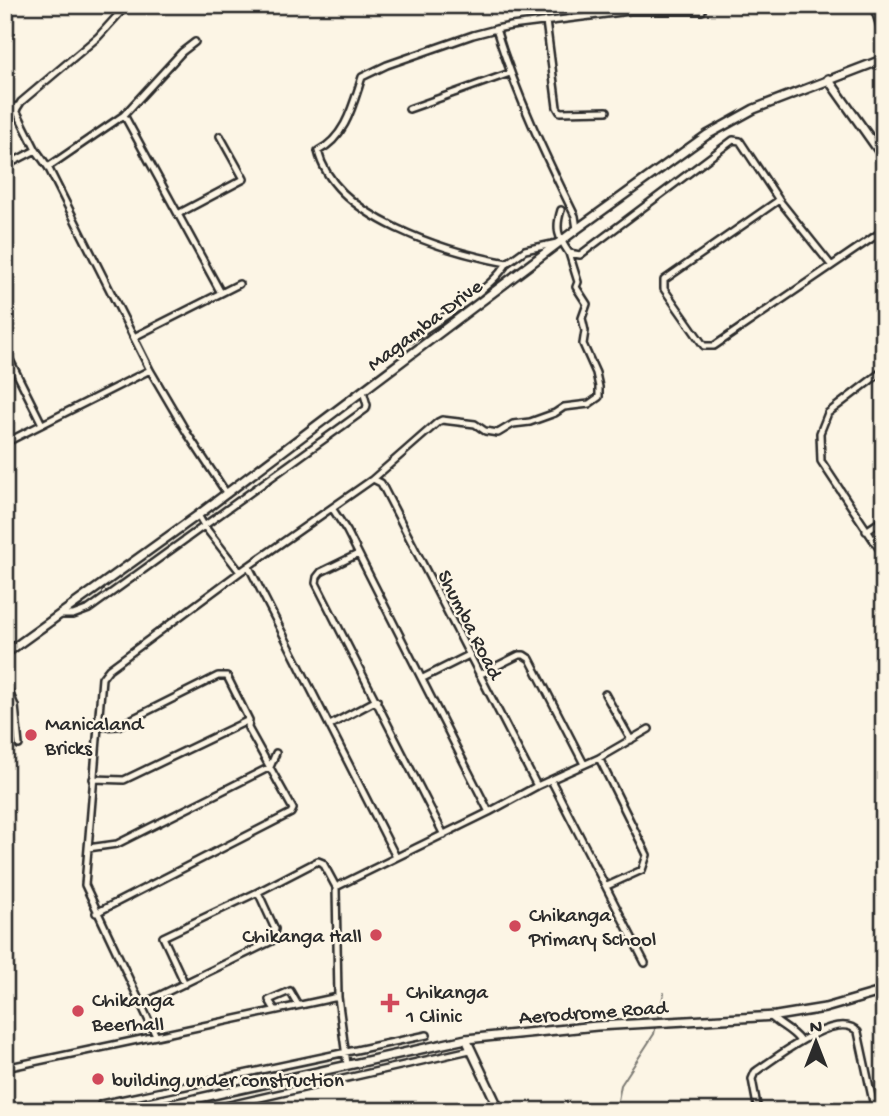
<svg xmlns="http://www.w3.org/2000/svg" width="889" height="1116" viewBox="0 0 889 1116" font-family="'Gochi Hand',sans-serif">
<style>
.lines{fill:none;stroke-linecap:round;stroke-linejoin:round}
.stream{stroke:#7d7b74;stroke-width:2}
.minor-casing{stroke:#2b2b2b;stroke-width:10}
.tertiary-casing{stroke:#2b2b2b;stroke-width:12}
.minor{stroke:#fcf5e5;stroke-width:5}
.tertiary{stroke:#fcf5e5;stroke-width:7}
.poi-dot{fill:#d1495b;stroke:#fcf5e5;stroke-width:2.5}
.labels{text-anchor:middle;stroke-width:5;stroke-linejoin:round;paint-order:stroke}
.street-label{font-size:21px;fill:#2b2b2b;stroke:#fcf5e5}
.poi-label{font-size:21px;fill:#2b2b2b;stroke:#fcf5e5;text-anchor:start}
</style>
<rect width="100%" height="100%" fill="#fcf5e5"/>
<filter id="ink" filterUnits="userSpaceOnUse"><feTurbulence type="fractalNoise" baseFrequency=".0143" numOctaves="2"/><feDisplacementMap in="SourceGraphic" scale="14" xChannelSelector="R" yChannelSelector="G"/><feConvolveMatrix kernelMatrix="1 2 1 2 8 2 1 2 1" color-interpolation-filters="sRGB"/></filter>
<g filter="url(#ink)">
<g class="lines">
<path class="stream" d="M 658,1019 L 664,993
M 616,1111 L 621,1085 L 654,1034 L 656,1024"/>
<g class="minor-casing">
<path id="minor" d="M 127,5 L 98,37 L 21,102 L 16,110 L 36,150 L 48,167 L 150,370 L 187,433 L 227,494
M 873,5 L 884,39
M 546,21 L 557,107 L 560,112 L 607,111
M 496,29 L 473,35 L 387,65 L 362,77 C 353,104 346,137 318,151 C 334,218 447,252 507,263 L 525,250 L 557,243
M 409,109 L 510,73
M 5,110 L 17,106
M 124,115 L 182,52 L 195,42
M 5,166 L 36,150
M 48,167 L 124,115 L 221,293
M 779,200 L 664,280 L 664,289 L 704,346 L 714,346 L 884,230
M 561,210 C 555,229 558,237 569,253 L 580,255 L 733,140 L 740,141 L 779,200 L 831,265
M 178,214 L 244,179 L 220,136
M 577,229 L 575,216 C 545,155 516,94 496,29 L 511,26 L 630,11 L 702,11
M 134,337 L 239,284
M 411,339 C 438,320 490,291 507,263
M 5,350 L 42,424
M 884,370 L 828,413 L 820,433 L 821,461 L 884,556
M 5,443 L 150,370
M 373,479 L 381,483 L 537,786
M 332,508 L 347,531 L 489,812
M 198,515 L 205,527 L 240,572
M 866,531 L 884,519
M 358,554 L 321,572 L 317,577 L 316,583 L 444,835
M 249,567 L 396,857
M 59,615 L 73,615 L 89,609 L 366,409 L 367,405 L 363,391
M 479,675 L 519,655 L 524,655 L 530,659 L 584,764
M 423,678 L 469,655
M 5,682 L 15,706 L 19,745
M 605,694 L 631,740
M 330,725 L 377,700
M 599,758 L 647,855 L 642,870 L 607,886
M 93,779 L 124,780 L 249,720
M 551,780 L 645,963
M 88,848 L 117,844 L 270,767 L 276,753
M 96,913 L 291,813 L 293,809 L 248,728 L 249,720 L 227,676 L 218,676 L 118,726 L 97,727
M 185,984 L 163,937 L 258,892
M 338,997 L 156,1036 L 85,885 L 102,678 L 109,669 L 240,572 L 373,479 L 438,422 L 442,420 L 475,424 L 485,431 L 498,433 L 513,424 L 530,422 L 555,413 L 564,407 L 589,404 L 599,397 L 599,387 L 596,373 L 583,344 L 585,331 L 582,318 L 587,304 L 576,287 L 578,282 L 569,253
M 142,1004 L 272,941 L 275,929 L 258,892 L 318,861 L 323,863 L 336,887
M 275,1010 L 269,1000 L 290,991 L 298,1005
M 770,1016 C 780,1026 792,1030 799,1040
M 347,1064 L 338,997 L 336,887 L 489,812 L 537,786 L 599,758 L 649,729
M 5,1068 L 156,1036
M 100,1111 L 101,1104 L 427,1035
M 203,1111 L 470,1050
M 758,1111 L 752,1079 L 755,1072 C 774,1059 838,1008 858,1032 L 875,1111
M 836,1111 L 875,1106"/>
</g>
<g class="tertiary-casing">
<path id="tertiary" d="M 828,79 L 884,158
M 5,654 L 198,515 L 577,229 L 707,135 L 754,109 L 884,59
M 466,1039 L 500,1111
M 141,1111 L 466,1039 L 597,1026 L 776,1016 L 825,1008 L 884,991"/>
</g>
<use href="#minor" class="minor"/>
<use href="#tertiary" class="tertiary"/>
</g>
</g>
<g class="poi-dot">
<circle cx="31" cy="735" r="7"/>
<circle cx="515" cy="926" r="7"/>
<circle cx="376" cy="935" r="7"/>
<path d="M386.5 992.5h7v7h7v7h-7v7h-7v-7h-7v-7h7z"/>
<circle cx="78" cy="1011" r="7"/>
<circle cx="98" cy="1079" r="7"/>
</g>
<g class="labels">
<g class="street-label">
<text transform="translate(424 324) rotate(-37)" y="7">Magamba Drive</text>
<text transform="translate(471 624) rotate(63)" y="7">Shumba Road</text>
<text transform="translate(593 1011) rotate(-4)" y="7">Aerodrome Road</text>
</g>
<g class="poi-label">
<text x="45" y="730">Manicaland<tspan x="45" dy="24">Bricks</tspan></text>
<text x="529" y="921">Chikanga<tspan x="529" dy="24">Primary School</tspan></text>
<text x="362" y="942" text-anchor="end">Chikanga Hall</text>
<text x="406" y="998">Chikanga<tspan x="406" dy="24">1 Clinic</tspan></text>
<text x="92" y="1006">Chikanga<tspan x="92" dy="24">Beerhall</tspan></text>
<text x="112" y="1086">building under construction</text>
</g>
</g>
<rect width="889" height="1116" fill="none" stroke="#fcf5e5" stroke-width="28"/>
<rect x="14" y="14" width="861" height="1088" fill="none" stroke="#2b2b2b" stroke-width="2.5" filter="url(#ink)"/>
<g transform="translate(816 1042)" stroke="#fcf5e5" stroke-width="5" paint-order="stroke">
<path d="M0-5L12 26L0 18L-12 26Z" fill="#2b2b2b"/>
<text y="-10" font-size="19" font-weight="bold" text-anchor="middle" fill="#2b2b2b">N</text>
</g>
</svg>
